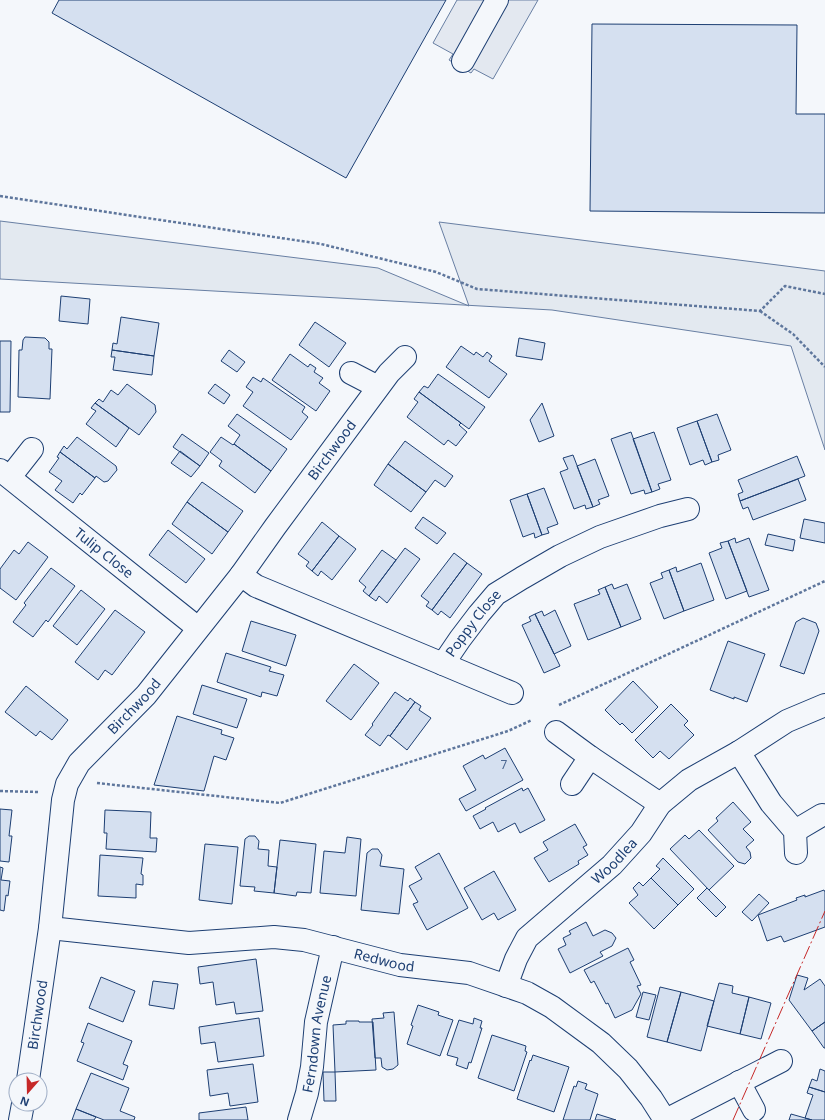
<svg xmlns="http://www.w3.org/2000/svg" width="825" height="1120" viewBox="0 0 825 1120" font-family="'Noto Sans',sans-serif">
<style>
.green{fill:#e3e9f0;stroke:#687fa3}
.parking{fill:#e3e8f0;stroke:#687fa3}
.building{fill:#d5e0f0;stroke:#1d3f73}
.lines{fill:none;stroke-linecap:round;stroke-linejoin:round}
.minor-casing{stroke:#1d3f73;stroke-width:24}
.path{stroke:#5e769c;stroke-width:2.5;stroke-dasharray:3 2;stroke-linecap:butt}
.minor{stroke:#f4f7fb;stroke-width:22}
.power{stroke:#c62828;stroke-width:1;stroke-dasharray:14 3 2 3;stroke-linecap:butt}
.labels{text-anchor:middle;stroke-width:3;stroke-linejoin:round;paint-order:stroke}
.number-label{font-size:12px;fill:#4b6792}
.street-label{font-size:14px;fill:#1d3f73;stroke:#f4f7fb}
</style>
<rect width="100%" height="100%" fill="#f4f7fb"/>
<path class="green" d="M 0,221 L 378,268 L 469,306 L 439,222 L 825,271 L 825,450 L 791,346 L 552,310 L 0,279 Z"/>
<path class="parking" d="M 457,0 L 538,0 L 493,79 L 474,69 L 471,73 L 449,60 L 453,54 L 433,43 Z"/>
<path class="building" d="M 59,0 L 446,0 L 346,178 L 52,13 Z
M 592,24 L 797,25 L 796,114 L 825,114 L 825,213 L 590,211 Z
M 61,296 L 90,299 L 88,324 L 59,321 Z
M 121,317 L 159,323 L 154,356 L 112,350 L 113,343 L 117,344 Z
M 315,322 L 346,343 L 329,367 L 299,345 Z
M 25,337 L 45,338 L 49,342 L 49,349 L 52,349 L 50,399 L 18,397 L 19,350 L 22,350 L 23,340 Z
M 519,338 L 545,343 L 542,360 L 516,356 Z
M 0,341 L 11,341 L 10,412 L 0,412 Z
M 461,346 L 474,355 L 476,352 L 483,357 L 487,352 L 492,356 L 489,361 L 507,374 L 489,398 L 446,367 Z
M 112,350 L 154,356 L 152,375 L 113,370 L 115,357 L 111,357 Z
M 229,350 L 245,362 L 237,372 L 221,361 Z
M 290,354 L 308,367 L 310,364 L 316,368 L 314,372 L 323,378 L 319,383 L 330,391 L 316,411 L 272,380 Z
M 438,374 L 485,407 L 469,429 L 419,392 L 424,386 L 428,388 Z
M 253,377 L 261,382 L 263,378 L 305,407 L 302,412 L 308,417 L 291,440 L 243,406 L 253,392 L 246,387 Z
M 127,384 L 155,405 L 156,412 L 139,435 L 95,403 L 99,399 L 103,402 L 111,390 L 118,395 Z
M 215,384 L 230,395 L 224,404 L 208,393 Z
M 419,392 L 461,423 L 459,425 L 467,432 L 456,446 L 448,440 L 444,445 L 407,417 L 418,402 L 414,399 Z
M 95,403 L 129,428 L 116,447 L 86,424 L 96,411 L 91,408 Z
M 542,403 L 554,436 L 539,442 L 530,420 Z
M 237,414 L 287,449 L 271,471 L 234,444 L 240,435 L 228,426 Z
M 717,414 L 731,450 L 718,455 L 719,460 L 712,462 L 697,421 Z
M 697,421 L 712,462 L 705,465 L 703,460 L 690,465 L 677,428 Z
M 631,432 L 652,492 L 645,494 L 644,490 L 631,494 L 611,439 Z
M 654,432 L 671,480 L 658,484 L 660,489 L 652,492 L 633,439 Z
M 182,434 L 209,453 L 200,466 L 173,447 Z
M 77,437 L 116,466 L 117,470 L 108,481 L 104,482 L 96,476 L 95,478 L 60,452 L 64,446 L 67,449 Z
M 221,437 L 233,445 L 234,444 L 271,471 L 255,493 L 219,466 L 222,461 L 210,452 Z
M 405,441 L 453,476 L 445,487 L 435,480 L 426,492 L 388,464 Z
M 180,451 L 200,466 L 191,477 L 171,463 Z
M 60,452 L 95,478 L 82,495 L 80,493 L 73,503 L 55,490 L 62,481 L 49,472 L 59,458 L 57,457 Z
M 573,455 L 593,507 L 586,509 L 585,505 L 574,509 L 560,472 L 568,469 L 563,458 Z
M 797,456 L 805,476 L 740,501 L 738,494 L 743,492 L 738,480 Z
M 595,459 L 609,496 L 598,500 L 600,504 L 593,507 L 577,466 Z
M 388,464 L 426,492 L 411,512 L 374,485 Z
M 798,479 L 806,500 L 753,520 L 748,507 L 743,509 L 740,501 Z
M 202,482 L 243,511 L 228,532 L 187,502 Z
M 544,488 L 558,524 L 547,528 L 549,533 L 542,535 L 527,494 Z
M 527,494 L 542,535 L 535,538 L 534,533 L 523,537 L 510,500 Z
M 187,502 L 228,532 L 212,554 L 172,524 Z
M 423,517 L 446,533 L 437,544 L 415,528 Z
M 804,519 L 825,523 L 825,543 L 800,538 Z
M 322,522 L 339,536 L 312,571 L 306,566 L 309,562 L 298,554 Z
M 168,530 L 205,559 L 186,583 L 149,555 Z
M 768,534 L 795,540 L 793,551 L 765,545 Z
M 339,536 L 356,549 L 332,580 L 321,571 L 318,576 L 312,571 Z
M 735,538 L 736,543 L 749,538 L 769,590 L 749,597 L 728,541 Z
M 728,541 L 747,591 L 726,599 L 709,553 L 722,548 L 720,543 Z
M 28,542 L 48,557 L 16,600 L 0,588 L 0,569 L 14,550 L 19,554 Z
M 405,548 L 420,559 L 387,603 L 379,596 L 376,601 L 369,596 Z
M 382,550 L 396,560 L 369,596 L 363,591 L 366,587 L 359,581 Z
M 454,553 L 467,563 L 432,610 L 426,606 L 429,602 L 421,596 Z
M 467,563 L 482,574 L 450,618 L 441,611 L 438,615 L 432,610 Z
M 701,563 L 714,600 L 684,611 L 669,570 L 676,567 L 677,572 Z
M 51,568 L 75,586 L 48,622 L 46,620 L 33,637 L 13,622 L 26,605 L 24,603 Z
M 669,570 L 684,611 L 664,619 L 650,583 L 663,578 L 661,573 Z
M 612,584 L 614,589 L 627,584 L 641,619 L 621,627 L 605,587 Z
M 605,587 L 621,627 L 588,640 L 574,604 L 600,594 L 598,590 Z
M 81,590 L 105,609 L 77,645 L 53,626 Z
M 115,610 L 145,632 L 112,675 L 105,670 L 98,680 L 75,662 Z
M 555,610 L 571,646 L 554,654 L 535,614 L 542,611 L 544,616 Z
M 535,614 L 560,666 L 544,673 L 522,625 L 531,621 L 529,617 Z
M 803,618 L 816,623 L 819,631 L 804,674 L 780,666 L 796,622 Z
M 251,621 L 296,635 L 286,666 L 242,651 Z
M 728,641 L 765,654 L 747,702 L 734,697 L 734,699 L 710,690 Z
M 226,653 L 271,667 L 269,671 L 284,675 L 277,696 L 262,692 L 261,697 L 217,682 Z
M 354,664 L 379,683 L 351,720 L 326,701 Z
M 633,681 L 658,707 L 632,733 L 622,723 L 620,725 L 605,710 Z
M 202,685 L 247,699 L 237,728 L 193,714 Z
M 26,686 L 68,720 L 52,740 L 40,731 L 36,736 L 5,712 Z
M 395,692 L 408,701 L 410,698 L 415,702 L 390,736 L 388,735 L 380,746 L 365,735 L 373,725 L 372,724 Z
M 415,702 L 421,706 L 419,710 L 431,718 L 407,750 L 390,736 Z
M 671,704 L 688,721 L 684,725 L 694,735 L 669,759 L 660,751 L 653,758 L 635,740 Z
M 177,716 L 222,730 L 221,734 L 234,738 L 226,760 L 214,756 L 204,791 L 154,785 Z
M 505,748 L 523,780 L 466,811 L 459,799 L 476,790 L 463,766 L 483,755 L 485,759 Z
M 522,788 L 523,791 L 528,788 L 545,820 L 520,833 L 515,823 L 498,832 L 493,822 L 480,829 L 473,816 L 486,809 L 485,808 Z
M 733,802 L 751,822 L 743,829 L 754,840 L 746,847 L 750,852 L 751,858 L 745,864 L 738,862 L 708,830 L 718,821 L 716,818 Z
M 0,809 L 12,810 L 9,836 L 12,836 L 9,862 L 0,861 Z
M 105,810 L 151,812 L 150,838 L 157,838 L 156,852 L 106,849 L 107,833 L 104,833 Z
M 575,824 L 587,845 L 583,847 L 588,855 L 578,861 L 579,864 L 549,882 L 534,858 L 548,850 L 543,842 Z
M 699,830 L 734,866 L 709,890 L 670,849 L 685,835 L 689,839 Z
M 249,836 L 255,836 L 259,841 L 258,849 L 269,850 L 268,866 L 277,867 L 274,893 L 254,891 L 255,887 L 240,886 L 245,839 Z
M 347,837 L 361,839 L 356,896 L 320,893 L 324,851 L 345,853 Z
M 280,840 L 316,844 L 311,893 L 297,892 L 296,896 L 274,893 Z
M 205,844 L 238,847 L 232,904 L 199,900 Z
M 372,849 L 378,849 L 382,855 L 380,866 L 404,869 L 399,914 L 361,910 L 367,853 Z
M 439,853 L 468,908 L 427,930 L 413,904 L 418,902 L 409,886 L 422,879 L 415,867 Z
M 100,855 L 143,858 L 141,874 L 143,875 L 143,885 L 136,884 L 136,898 L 98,896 Z
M 663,858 L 694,889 L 678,905 L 651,878 L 660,869 L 656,866 Z
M 0,867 L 3,868 L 1,880 L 10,881 L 8,896 L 6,895 L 4,911 L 0,910 Z
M 494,871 L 516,910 L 498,920 L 494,913 L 482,920 L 464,888 Z
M 651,878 L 678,905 L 654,929 L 629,903 L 638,895 L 633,888 L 639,882 L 643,886 Z
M 707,888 L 726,907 L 716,917 L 697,898 Z
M 824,890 L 825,892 L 825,927 L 784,942 L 781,936 L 767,941 L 758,915 L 797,900 L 796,898 L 805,895 L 805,897 Z
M 759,894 L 769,903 L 752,921 L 742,912 Z
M 586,922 L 593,936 L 605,930 L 612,933 L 616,938 L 612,946 L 600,952 L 603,956 L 570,973 L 558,949 L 566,945 L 563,938 L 571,934 L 569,931 Z
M 628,948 L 634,960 L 630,962 L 641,985 L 637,986 L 641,994 L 632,1010 L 615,1018 L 608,1003 L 606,1004 L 594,981 L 591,983 L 584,970 Z
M 256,959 L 263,1011 L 236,1014 L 234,1002 L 216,1005 L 213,982 L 200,984 L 198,967 Z
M 797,975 L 808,978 L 804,990 L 820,979 L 825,986 L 825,1022 L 812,1031 L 789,1000 Z
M 101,977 L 135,991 L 123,1022 L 89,1008 Z
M 153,981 L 178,984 L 174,1009 L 149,1005 Z
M 719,983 L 733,986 L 732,993 L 749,997 L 740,1034 L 707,1026 Z
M 660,987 L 681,992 L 667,1042 L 647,1037 Z
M 643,992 L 656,995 L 649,1020 L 636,1017 Z
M 681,992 L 714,1001 L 701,1051 L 667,1042 Z
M 749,997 L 771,1003 L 761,1039 L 740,1034 Z
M 418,1005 L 439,1012 L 438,1015 L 453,1020 L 440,1056 L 407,1044 L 413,1026 L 411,1025 Z
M 394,1012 L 398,1065 L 393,1069 L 387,1070 L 382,1067 L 381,1058 L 375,1058 L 372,1019 L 384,1018 L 383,1013 Z
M 259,1018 L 264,1056 L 218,1062 L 215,1042 L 201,1044 L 199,1027 Z
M 474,1018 L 482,1021 L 480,1028 L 482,1028 L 471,1063 L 469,1062 L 467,1069 L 456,1065 L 458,1058 L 447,1055 L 459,1020 L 473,1024 Z
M 346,1021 L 359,1021 L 359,1022 L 373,1022 L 376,1070 L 335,1072 L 333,1025 L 346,1024 Z
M 825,1022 L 825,1048 L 824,1048 L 812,1031 Z
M 88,1023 L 132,1041 L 123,1064 L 128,1066 L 123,1080 L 77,1061 L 84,1043 L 81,1042 Z
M 492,1035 L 526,1046 L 525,1051 L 527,1052 L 514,1091 L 478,1078 Z
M 533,1055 L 569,1067 L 554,1112 L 517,1099 L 530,1060 L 531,1061 Z
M 253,1064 L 258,1102 L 230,1106 L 228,1093 L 210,1096 L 207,1070 Z
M 820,1069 L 825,1071 L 825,1092 L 809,1087 L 812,1079 L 817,1081 Z
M 323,1072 L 335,1072 L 336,1101 L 324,1101 Z
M 91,1073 L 129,1088 L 120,1111 L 135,1117 L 134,1120 L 104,1120 L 76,1109 Z
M 578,1081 L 587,1084 L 585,1089 L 598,1094 L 590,1120 L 563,1120 L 574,1086 L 576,1087 Z
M 809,1087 L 825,1092 L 825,1120 L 812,1120 L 805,1118 L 813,1095 L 807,1093 Z
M 246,1107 L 248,1120 L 199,1120 L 199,1113 Z
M 76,1109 L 96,1117 L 94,1120 L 72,1120 Z
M 597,1114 L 616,1120 L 595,1120 Z
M 791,1114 L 812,1120 L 789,1120 Z"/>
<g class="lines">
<g class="minor-casing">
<g id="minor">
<path d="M 463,61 L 497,0"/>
<path d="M 351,373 L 378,387"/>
<path id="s1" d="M 0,470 L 198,628"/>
<path d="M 10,477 L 32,449"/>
<path id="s2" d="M 241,575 L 256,586 L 443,664 L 460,639 L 479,614 L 496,594 L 522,578 L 560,556 L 600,537 L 660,516 L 688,509"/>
<path d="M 443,664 L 512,693"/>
<path d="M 556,732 L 590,757 L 660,804"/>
<path d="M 739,752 L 771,803 L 795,831 L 796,853"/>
<path d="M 572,784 L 590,757"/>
<path d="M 795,831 L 822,815"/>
<path id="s3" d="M 50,928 L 189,943 L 274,937 L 304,940 L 400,965 L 469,973 L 527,993 L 552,1007 L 601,1043 L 628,1069 L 651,1098 L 665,1120"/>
<path id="s4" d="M 506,986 L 516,959 L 527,938 L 612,865 L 641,833 L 660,804 L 689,780 L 739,752 L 787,721 L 825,705"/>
<path id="s5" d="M 28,1080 L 50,928 L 63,800 L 67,784 L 79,763 L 146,695 L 241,575 L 275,527 L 389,373 L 405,357"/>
<path d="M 739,1082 L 754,1110"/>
<path d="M 20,1120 L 23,1104"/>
<path id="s6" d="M 299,1120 L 307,1093 L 312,1067 L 316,1022 L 333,947"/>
<path d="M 666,1120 L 781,1061"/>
</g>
</g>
<path class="path" d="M 0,196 L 321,244 L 436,272 L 477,289 L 760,311 L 785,286 L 825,294
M 760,311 L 793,334 L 825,367
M 559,705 L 825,581
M 97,783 L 280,803 L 508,731 L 532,720
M 0,791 L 38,792"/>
<use href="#minor" class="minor"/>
<path class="power" d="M 733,1120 L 825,911"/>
</g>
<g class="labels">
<g class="number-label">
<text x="504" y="769">7</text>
</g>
<g class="street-label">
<text dy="5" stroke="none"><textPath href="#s5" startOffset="726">Birchwood</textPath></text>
<text dy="5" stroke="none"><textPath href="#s1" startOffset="133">Tulip Close</textPath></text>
<text dy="5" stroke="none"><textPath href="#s2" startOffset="272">Poppy Close</textPath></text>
<text dy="5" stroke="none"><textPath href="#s5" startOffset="402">Birchwood</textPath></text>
<text dy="5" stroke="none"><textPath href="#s4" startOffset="169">Woodlea</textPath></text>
<text dy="5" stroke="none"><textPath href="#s3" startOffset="338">Redwood</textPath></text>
<text dy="5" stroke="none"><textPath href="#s5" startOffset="66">Birchwood</textPath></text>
<text dy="5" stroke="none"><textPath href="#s6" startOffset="88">Ferndown Avenue</textPath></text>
</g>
</g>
<g transform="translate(28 1092) rotate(200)"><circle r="19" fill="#f4f7fb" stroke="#9eadc5"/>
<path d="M0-3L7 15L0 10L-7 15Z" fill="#c62828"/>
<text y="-6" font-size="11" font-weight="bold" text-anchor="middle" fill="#1d3f73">N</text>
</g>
</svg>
